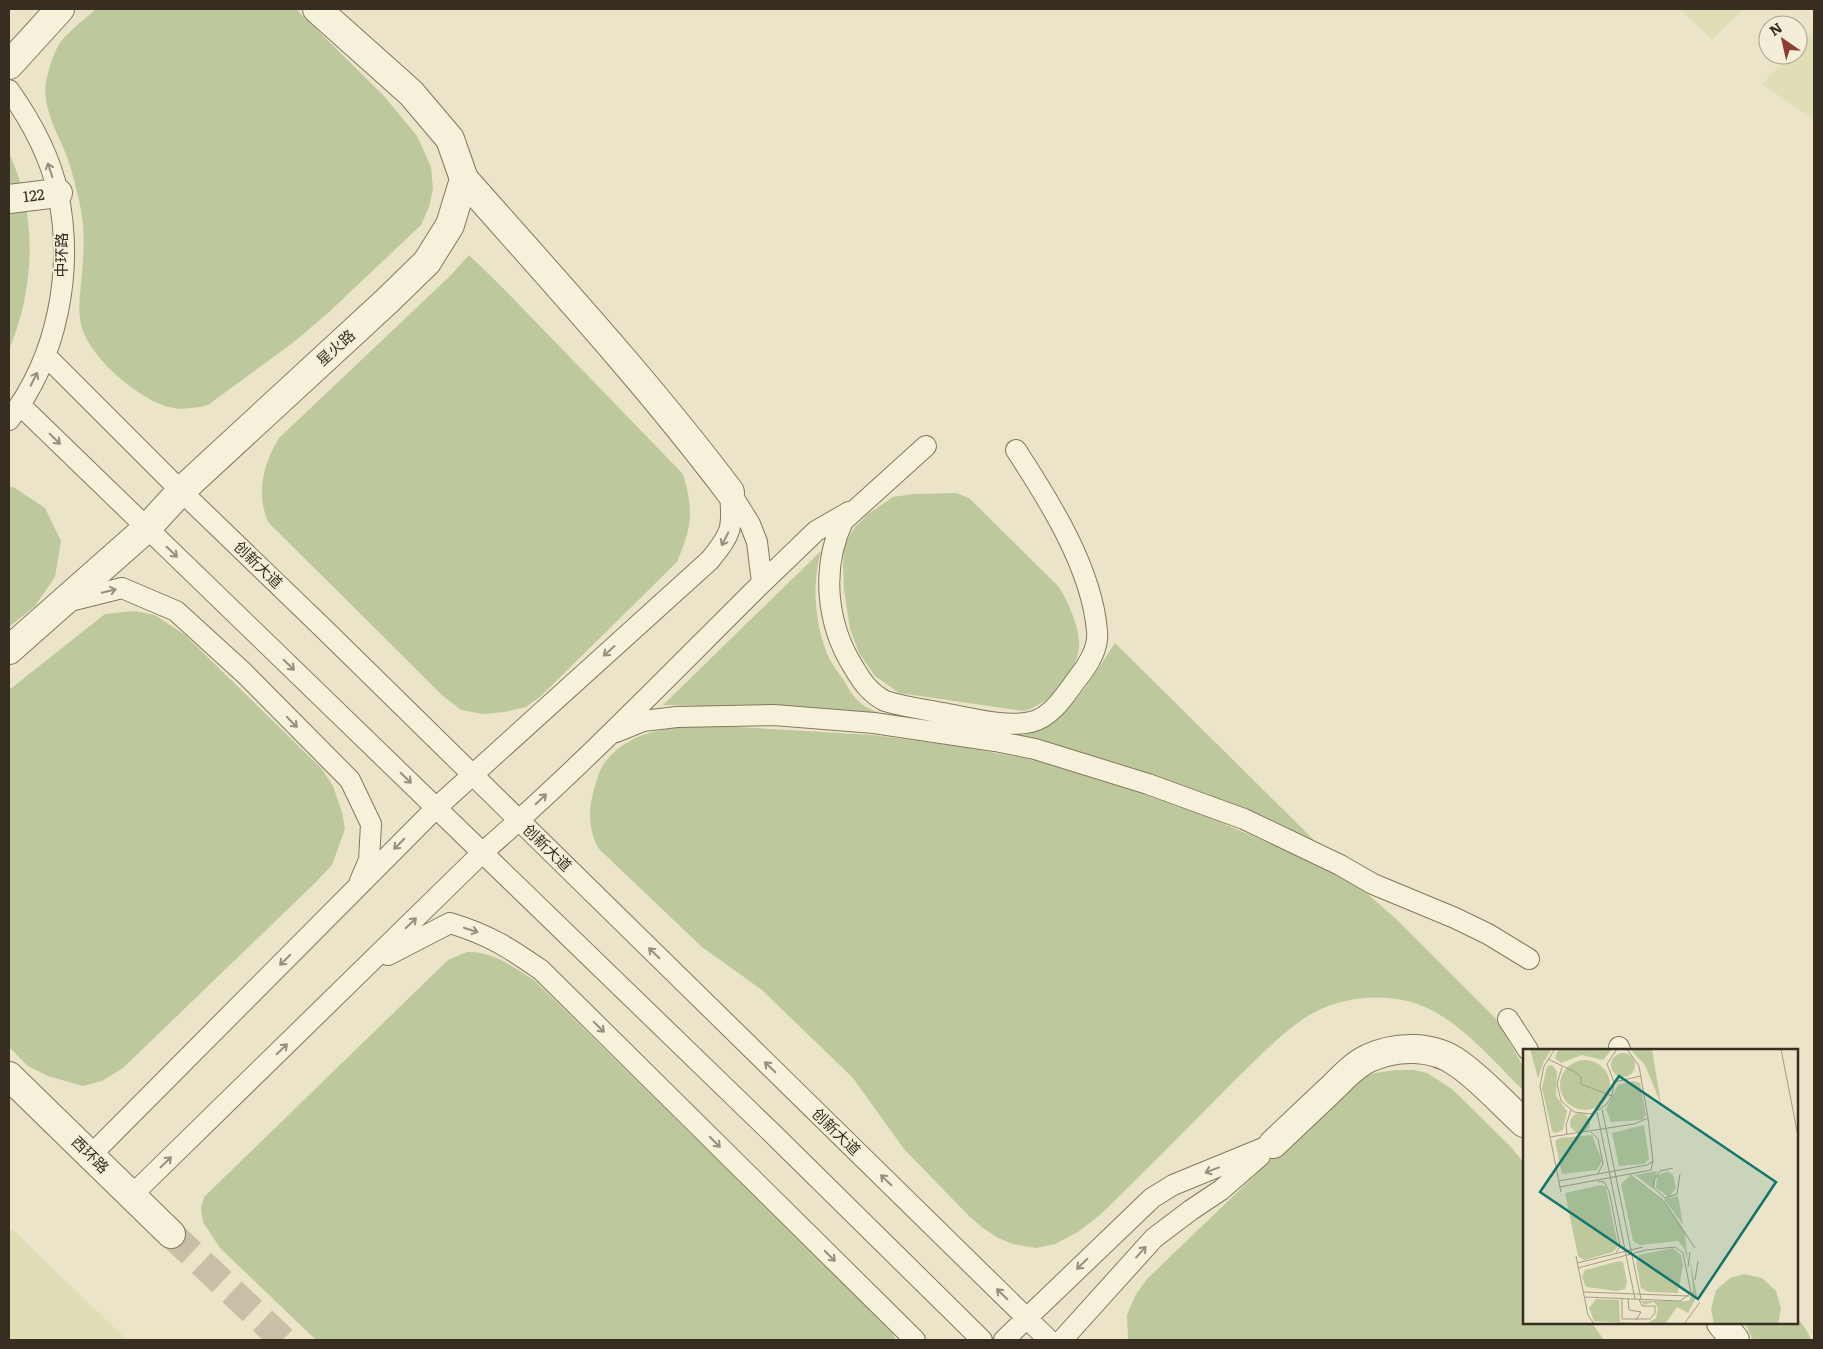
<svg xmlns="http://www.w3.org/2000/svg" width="1823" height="1349" viewBox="0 0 1823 1349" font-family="Literata,'Noto Sans SC',serif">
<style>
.farmland{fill:#dfdeb6}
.green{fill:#bec89d}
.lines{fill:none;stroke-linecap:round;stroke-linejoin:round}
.street-tunnel{stroke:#c7c0a7;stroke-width:28;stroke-dasharray:28 14;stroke-linecap:butt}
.lane-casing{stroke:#85775f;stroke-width:22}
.street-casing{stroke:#85775f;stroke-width:30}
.lane{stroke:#f6f1db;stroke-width:20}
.street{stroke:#f6f1db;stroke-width:28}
.oneway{stroke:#96907e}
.labels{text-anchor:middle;stroke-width:4;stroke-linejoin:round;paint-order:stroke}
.street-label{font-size:15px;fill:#372e21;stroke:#f3eed7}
.inset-road{fill:none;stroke:#a39b85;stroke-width:1}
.view{fill:#0f766e;fill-opacity:0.15;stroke:#0f766e;stroke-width:2.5}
.inset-edge{fill:none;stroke:#372e21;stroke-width:2.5}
</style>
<rect width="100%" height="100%" fill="#ebe4c8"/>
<path class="farmland" d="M 1679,9 L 1744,9 L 1712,39 Z
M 1814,30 L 1814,120 L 1762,84 L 1790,55 L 1798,55 L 1798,46 Z
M 13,1230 L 127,1340 L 9,1340 L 9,1231 Z"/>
<path class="green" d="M 96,9 L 296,9 L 384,96 L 417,136 L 431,167 L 433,189 L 429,207 L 421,225 L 328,313 L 295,341 L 208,405 C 193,409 175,411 160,404 C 131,392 83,352 80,318 C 78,304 81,288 82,273 C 84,250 85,228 80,205 C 76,188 72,170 66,154 C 57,132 42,107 46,82 C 48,71 53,55 58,46 C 63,36 86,18 96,9 Z
M 9,153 C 38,215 35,288 9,350 Z
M 469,255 L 504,289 L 683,474 C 694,511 692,526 677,562 L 541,696 L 526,707 L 505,712 L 483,714 L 461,710 L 443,696 L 268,522 C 256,492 263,465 279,438 L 450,276 Z
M 9,486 L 15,488 L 45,508 L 61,541 L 55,577 L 35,606 L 9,627 Z
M 956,493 L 969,498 L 1057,585 C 1067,597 1081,631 1079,647 C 1076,676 1051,703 1024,711 L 899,693 L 875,676 L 859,653 L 850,629 L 844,589 L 843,565 L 844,545 L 855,527 L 868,514 L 893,497 L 913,494 Z
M 821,551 C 811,585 815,628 830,660 C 834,666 838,673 843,679 C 847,686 852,695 858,701 C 864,707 873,710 881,714 L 830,709 L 663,705 Z
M 134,611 L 155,615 L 185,635 L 321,768 L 333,786 L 342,812 L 345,829 L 332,865 L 315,883 L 123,1068 L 102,1081 L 83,1086 L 48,1076 L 28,1066 L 9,1047 L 9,690 L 105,614 Z
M 1115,643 L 1316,842 C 1220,796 1120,759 1016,736 C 1062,733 1092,678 1115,643 Z
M 720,726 L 873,735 L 963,747 L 1040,761 L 1109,782 L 1205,816 L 1313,861 L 1363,890 L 1396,919 L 1497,1020 L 1524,1068 L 1524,1091 C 1496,1064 1463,1024 1427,1008 C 1393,992 1346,995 1313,1013 C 1284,1029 1249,1067 1225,1090 C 1184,1132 1143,1173 1101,1214 L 1078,1232 L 1055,1244 L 1036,1248 L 1013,1244 L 998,1238 L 983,1228 L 969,1216 L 904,1149 L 853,1078 L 762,990 L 702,947 L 599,849 C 589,832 588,812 593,793 C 596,783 599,769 606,761 C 634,726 680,727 720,726 Z
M 467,952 C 493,951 513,967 534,980 L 890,1329 L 896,1340 L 316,1340 L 220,1248 L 203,1222 L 201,1208 L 204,1197 L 448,960 Z
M 1396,1070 L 1414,1070 L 1427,1073 L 1452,1089 L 1511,1147 L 1524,1163 L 1524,1323 L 1592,1323 L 1604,1340 L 1128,1340 L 1127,1315 L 1136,1294 L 1148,1278 L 1353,1081 L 1375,1073 Z
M 1797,1317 L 1807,1331 L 1811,1340 L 1753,1340 L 1745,1323 L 1797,1323 Z"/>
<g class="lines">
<path class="street-tunnel" d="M 171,1234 L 283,1340"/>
<g class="lane-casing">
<path id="lane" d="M 9,90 C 31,121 50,156 58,193 C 74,270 58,357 9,420
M 46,356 L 181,491 L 323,628 L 1049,1340
M 20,405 L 773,1134 L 982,1340
M 926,446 L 843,521 C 821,568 826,624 854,668 C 862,682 870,693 885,701 C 906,707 927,710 948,714 C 972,718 1006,728 1031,722 C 1052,717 1065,695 1077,679 C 1087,667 1099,648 1097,631 C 1092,569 1050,502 1016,450
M 762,583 L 816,531 L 849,512
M 66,602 L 122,588 L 176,611 L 244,673 L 350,780 L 371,824 L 369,860 L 360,881
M 616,732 L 643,721 L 677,717 L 774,715 L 874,723 L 995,741 L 1035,749 L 1148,784 L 1244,819 L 1340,865 L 1373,884 L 1455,918 L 1488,934 L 1529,959
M 388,955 L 450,923 C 489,935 508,947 541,970 L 915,1340
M 1508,1019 L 1528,1050
M 1619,1047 L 1620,1050
M 91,1155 L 436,808 L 710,560 C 732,533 733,528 730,494
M 131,1196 L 483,852 C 580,768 670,674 762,583 L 757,542 L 750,524 L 730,492
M 1004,1340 L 1152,1198 L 1173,1185 L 1273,1144
M 1062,1340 L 1154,1238 L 1191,1210 L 1221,1190 L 1260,1156"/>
</g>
<g class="street-casing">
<g id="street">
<path d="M 9,65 L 60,9"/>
<path d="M 464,179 C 554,281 647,382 730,492"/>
<path id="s1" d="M 9,199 L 58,193"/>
<path d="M 9,650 L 147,528 L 181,491 L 387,301 L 427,262 L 450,225 L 464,179 L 450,139 L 411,93 L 317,9"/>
<path d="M 9,1076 L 171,1234"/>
<path d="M 1273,1144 C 1291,1127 1310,1109 1328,1092 C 1341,1080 1353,1065 1369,1058 C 1397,1045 1434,1045 1459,1064 C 1482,1080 1503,1104 1524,1123"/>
<path d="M 1721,1323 L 1735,1340"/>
</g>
</g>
<use href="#lane" class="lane"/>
<use href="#street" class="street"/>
</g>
<defs><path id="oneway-shaft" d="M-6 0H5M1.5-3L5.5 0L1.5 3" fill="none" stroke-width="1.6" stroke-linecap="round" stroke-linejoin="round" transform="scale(1.25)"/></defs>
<g class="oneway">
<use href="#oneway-shaft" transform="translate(50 170) rotate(-108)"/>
<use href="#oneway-shaft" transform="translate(34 379) rotate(-63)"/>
<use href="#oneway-shaft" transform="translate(55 439) rotate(44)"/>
<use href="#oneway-shaft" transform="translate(725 539) rotate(117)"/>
<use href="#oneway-shaft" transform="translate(172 552) rotate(44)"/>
<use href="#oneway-shaft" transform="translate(109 591) rotate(-14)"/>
<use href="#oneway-shaft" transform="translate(609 651) rotate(138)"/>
<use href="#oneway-shaft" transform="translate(289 665) rotate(44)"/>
<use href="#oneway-shaft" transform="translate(292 722) rotate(45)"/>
<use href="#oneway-shaft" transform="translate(406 778) rotate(44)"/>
<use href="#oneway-shaft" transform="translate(541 799) rotate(-44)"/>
<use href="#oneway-shaft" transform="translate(399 844) rotate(135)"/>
<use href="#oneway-shaft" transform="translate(411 923) rotate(-44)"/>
<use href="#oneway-shaft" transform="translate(471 930) rotate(18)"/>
<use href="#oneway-shaft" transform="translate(654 953) rotate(-136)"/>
<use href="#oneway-shaft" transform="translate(285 960) rotate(135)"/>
<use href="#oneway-shaft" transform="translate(599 1027) rotate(45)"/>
<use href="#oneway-shaft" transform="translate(282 1049) rotate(-44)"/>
<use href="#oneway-shaft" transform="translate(770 1067) rotate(-136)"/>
<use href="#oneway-shaft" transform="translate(715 1142) rotate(45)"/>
<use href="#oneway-shaft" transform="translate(166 1162) rotate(-44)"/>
<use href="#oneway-shaft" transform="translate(1212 1170) rotate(159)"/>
<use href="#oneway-shaft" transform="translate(886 1180) rotate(-136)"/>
<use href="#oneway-shaft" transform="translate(1141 1252) rotate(-48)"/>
<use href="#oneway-shaft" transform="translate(830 1256) rotate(45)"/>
<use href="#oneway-shaft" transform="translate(1082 1264) rotate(136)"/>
<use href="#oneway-shaft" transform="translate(1002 1294) rotate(-136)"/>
</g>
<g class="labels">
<g class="street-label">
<text dy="5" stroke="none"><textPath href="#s1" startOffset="25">122</textPath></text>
<text transform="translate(62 255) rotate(-90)" y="5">中环路</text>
<text transform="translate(336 348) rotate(-42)" y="5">星火路</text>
<text transform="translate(258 565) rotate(44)" y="5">创新大道</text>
<text transform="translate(547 848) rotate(44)" y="5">创新大道</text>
<text transform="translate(836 1132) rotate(44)" y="5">创新大道</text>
<text transform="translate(90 1155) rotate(45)" y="5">西环路</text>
</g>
</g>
<g transform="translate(1523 1049)">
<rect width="275" height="275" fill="#ebe4c8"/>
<path d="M 7,0 L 29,0 L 21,12 L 15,29 ZM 35,0 L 89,0 L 80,11 L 59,6 L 38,14 L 32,9 ZM 107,0 L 129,0 L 138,55 L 122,16 ZM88 16a12 12 0 1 1 24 0a12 12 0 1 1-24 0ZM37 36a25 25 0 1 1 50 0a25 25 0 1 1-50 0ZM 29,16 L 34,22 L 33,47 L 44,62 L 40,81 L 33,84 L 29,82 L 19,39 L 24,17 ZM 111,32 L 117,34 L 123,66 L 119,71 L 88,73 L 83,60 L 95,36 ZM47 74a10 10 0 1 1 20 0a10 10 0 1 1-20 0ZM 121,76 L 126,110 L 121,115 L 96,117 L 89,84 ZM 69,86 L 79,112 L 74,121 L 39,125 L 32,92 L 37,89 ZM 134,122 L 130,140 L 112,126 ZM 144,122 L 150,126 L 153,139 L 146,148 L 133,139 L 134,127 ZM 107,127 L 141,153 L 162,183 L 165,214 L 161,199 L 155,192 L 117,196 L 110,192 L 98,135 ZM 78,136 L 83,138 L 95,197 L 90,203 L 61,211 L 55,207 L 42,144 ZM 155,147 L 160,176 L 141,150 ZM 150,199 L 158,206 L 160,216 L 155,244 L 126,243 L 118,239 L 113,213 L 116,206 ZM 167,210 L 174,247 L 165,264 L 154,258 L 142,275 L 123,275 L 133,269 L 135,259 L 131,253 L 121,256 L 118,252 L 166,252 L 170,241 ZM 96,212 L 100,213 L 104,233 L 102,240 L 94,242 L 63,238 L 59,228 L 62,221 ZM 221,225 L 239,229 L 253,242 L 258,260 L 255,275 L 191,275 L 188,260 L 193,241 L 207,229 ZM 73,250 L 96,251 L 97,273 L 122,275 L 71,272 L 66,259 Z" fill="#bec89d"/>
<path class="inset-road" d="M 32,0 L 21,17 L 17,37 L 38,143M 258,0 L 275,87M 25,10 L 52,23 L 58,28 L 58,35 L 89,47M 39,18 L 34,35 L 38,52 L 51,63 L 68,65 L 83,56 L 89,47 L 91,33 L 84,15 L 94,0M 91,33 L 118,27M 79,60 L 118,250M 74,63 L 112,250M 68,83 L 75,90 L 80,115 L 75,124M 44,85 L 43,76 L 48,61M 27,88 L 111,75 L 125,69 L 116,17 L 104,0M 150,119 L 137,122 L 131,131 L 131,139 L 142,149 L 154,145 L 157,125M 107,126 L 141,152 L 172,199M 36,132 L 124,116 L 130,112M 75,132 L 81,133 L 86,142 L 97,197 L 93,204M 37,138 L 128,121 L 130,112 L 125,69M 53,207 L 65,266 L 71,275M 54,214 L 120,198M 165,218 L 167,203M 55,219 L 123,201 L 152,198 L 160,204 L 168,244 L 157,252 L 62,248M 172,231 L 175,212M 61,243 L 166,247M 99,250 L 99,270 L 127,270 L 132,264 L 132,257 L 119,257 L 116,250M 105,250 L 106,261 L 118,263 L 113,271M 161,275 L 177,253"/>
<path class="view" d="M 96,27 L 253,133 L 175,250 L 17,143 Z"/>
<rect width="275" height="275" class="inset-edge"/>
</g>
<rect width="1823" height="1349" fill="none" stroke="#372e21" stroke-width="20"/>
<g transform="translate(1783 40) rotate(326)"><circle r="24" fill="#f3eed7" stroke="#a8a18e"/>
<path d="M0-4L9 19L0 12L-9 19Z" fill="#8e3e34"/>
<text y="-8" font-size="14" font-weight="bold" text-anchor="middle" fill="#372e21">N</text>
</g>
</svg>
